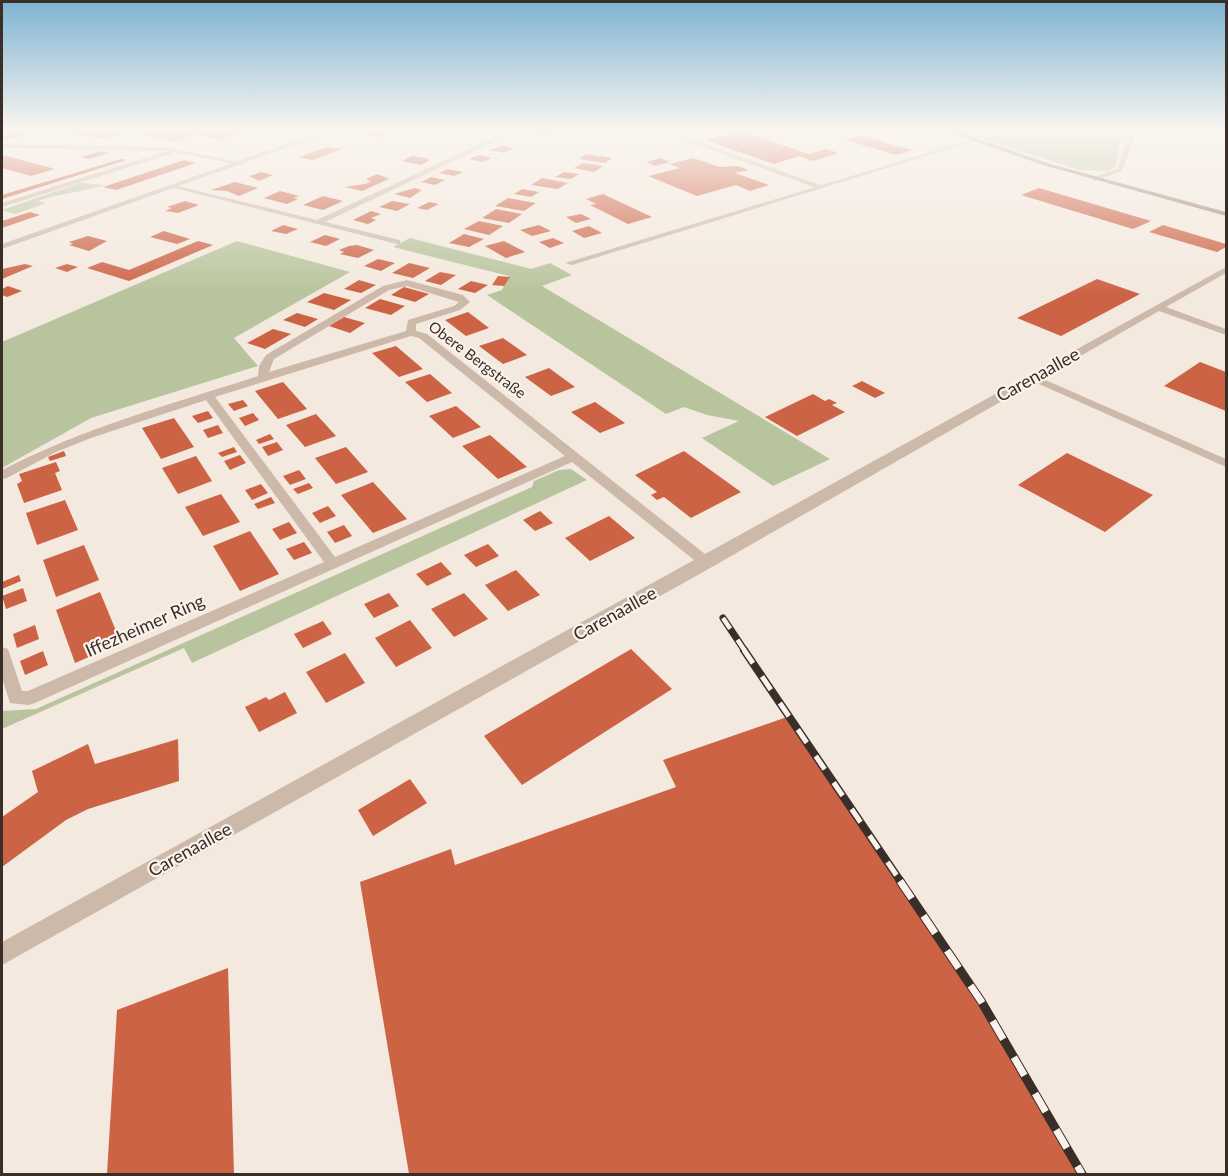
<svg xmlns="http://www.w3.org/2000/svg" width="1228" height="1176" viewBox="0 0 1228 1176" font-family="Lato,sans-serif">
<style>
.green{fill:#b8c49d}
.building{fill:#cc6345}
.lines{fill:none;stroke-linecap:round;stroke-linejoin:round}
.service{fill:#cdb9a9;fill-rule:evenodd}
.minor{fill:#cdb9a9;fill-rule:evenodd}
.tertiary{fill:#cdb9a9;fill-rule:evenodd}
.secondary{fill:#a1887a;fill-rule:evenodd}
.rail-far2-casing{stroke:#3a2e29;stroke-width:7}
.rail-far1-casing{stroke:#3a2e29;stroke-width:8}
.rail-casing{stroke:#3a2e29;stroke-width:9}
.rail-far2{stroke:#fbf3eb;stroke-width:4.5;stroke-dasharray:13;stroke-linecap:butt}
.rail-far1{stroke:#fbf3eb;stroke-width:5;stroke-dasharray:16;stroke-linecap:butt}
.rail{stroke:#fbf3eb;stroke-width:7;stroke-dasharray:21;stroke-linecap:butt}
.labels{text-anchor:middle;stroke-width:4.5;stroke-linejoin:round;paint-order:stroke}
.far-street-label{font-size:15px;fill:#3a2e29;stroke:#fbf3eb}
.street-label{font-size:18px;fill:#3a2e29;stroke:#fbf3eb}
</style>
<rect width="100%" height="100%" fill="#f4e9de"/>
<path class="green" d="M 951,129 L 1122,129 L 1116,166 L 1108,171 L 1080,170 Z
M 80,183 L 104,185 C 80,193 60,193 38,201 L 46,203 L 15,214 L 2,210 Z
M 410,238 L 531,269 L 550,263 L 572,275 L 542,286 L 830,459 L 773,486 L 702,438 L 739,421 L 707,415 L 684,407 L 666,414 L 487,295 L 502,290 L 509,276 L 393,247 Z
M 237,241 L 350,272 L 234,338 L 258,366 L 91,418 L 2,468 L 2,342 Z
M 571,469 L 587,480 L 192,663 L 184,648 L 2,729 L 2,711 L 36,709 L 532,487 L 534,481 L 559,470 Z"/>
<path class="building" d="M 15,129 L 34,129 L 16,138 L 2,138 Z
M 69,129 L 133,129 L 133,130 L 102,139 L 65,131 Z
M 156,129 L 202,129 L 215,133 L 228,129 L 251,130 L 218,140 L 198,134 L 174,141 L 141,134 Z
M 536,129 L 542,129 L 555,132 L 543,135 L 530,132 Z
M 375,130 L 386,134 L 378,137 L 363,134 Z
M 740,131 L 809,154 L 826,149 L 839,153 L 813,161 L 799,156 L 774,164 L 705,140 Z
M 861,135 L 893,145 L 912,150 L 896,155 L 845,140 Z
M 504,145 L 513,149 L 504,153 L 489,150 Z
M 328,147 L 342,149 L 313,160 L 299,157 Z
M 101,151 L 109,153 L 89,159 L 81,157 Z
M 586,154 L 612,158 L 605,163 L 579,159 Z
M 2,155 L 3,155 L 55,169 L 31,176 L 2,168 Z
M 479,155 L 492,158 L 482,162 L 469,159 Z
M 412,156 L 425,158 L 430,160 L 421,165 L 402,161 Z
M 661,158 L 670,162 L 655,166 L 646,162 Z
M 693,158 L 720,167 L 738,166 L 749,170 L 735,173 L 769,185 L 750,191 L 736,185 L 697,196 L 648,176 L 680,168 L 669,164 Z
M 121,159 L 127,160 L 2,199 L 2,195 Z
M 184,160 L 196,163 L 116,190 L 103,187 Z
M 583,163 L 603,166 L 594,172 L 574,168 Z
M 448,169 L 463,172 L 454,176 L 439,173 Z
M 261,172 L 273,175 L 259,181 L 249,176 Z
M 564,172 L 579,174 L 571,179 L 555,177 Z
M 378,174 L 389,179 L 362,191 L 345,187 L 365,184 L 371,182 L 366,179 Z
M 431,177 L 445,180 L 435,185 L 421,182 Z
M 542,178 L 568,183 L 558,189 L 531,185 Z
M 235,182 L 258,188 L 239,196 L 227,191 L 211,190 Z
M 415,188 L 422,190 L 410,198 L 394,194 Z
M 1039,188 L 1151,221 L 1133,229 L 1021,195 Z
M 522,189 L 539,192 L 531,197 L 514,194 Z
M 280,191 L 299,196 L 293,198 L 298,199 L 287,204 L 264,198 Z
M 603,194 L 652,217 L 628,224 L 590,205 L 596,204 L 586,199 Z
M 323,196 L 343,201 L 323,210 L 303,205 Z
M 508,198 L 536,203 L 524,211 L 495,206 Z
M 185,201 L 199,205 L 178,213 L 165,211 L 172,208 L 167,207 Z
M 392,201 L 410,204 L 397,211 L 379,207 Z
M 429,202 L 439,204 L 427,210 L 417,208 Z
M 496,209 L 522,214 L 509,223 L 482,218 Z
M 371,211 L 381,214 L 371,218 L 376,220 L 368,224 L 353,220 Z
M 30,212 L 40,215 L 2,228 L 2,221 Z
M 581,214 L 591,219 L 576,223 L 566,217 Z
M 479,221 L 503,226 L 489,235 L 464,229 Z
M 283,225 L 298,229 L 286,234 L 271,231 Z
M 539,225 L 551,231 L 532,236 L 520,230 Z
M 1163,225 L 1226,244 L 1226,247 L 1217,252 L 1149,232 Z
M 589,226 L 602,233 L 584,238 L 572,231 Z
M 164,231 L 190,239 L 177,244 L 150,237 Z
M 464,234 L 484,239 L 469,247 L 449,243 Z
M 325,235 L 340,239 L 326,246 L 310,242 Z
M 88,236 L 107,241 L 89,251 L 69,245 L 73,244 L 69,242 Z
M 553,238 L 564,243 L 550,248 L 539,242 Z
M 198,241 L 213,245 L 129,281 L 87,268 L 102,262 L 129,270 Z
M 504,241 L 525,252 L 506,258 L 485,246 Z
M 357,245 L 374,250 L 358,258 L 340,254 L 344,252 L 339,250 L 349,246 Z
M 378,259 L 395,263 L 381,271 L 364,266 Z
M 409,263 L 430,268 L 413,278 L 392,273 Z
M 25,264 L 33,266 L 2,279 L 2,269 Z
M 67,264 L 78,267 L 67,272 L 55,268 Z
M 440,272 L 456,275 L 441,285 L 425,281 Z
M 498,276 L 510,277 L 504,286 L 492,285 Z
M 1097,279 L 1140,294 L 1061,336 L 1017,318 Z
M 359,280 L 376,285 L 361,293 L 344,289 Z
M 471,281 L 488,285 L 475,293 L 458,289 Z
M 8,286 L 22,291 L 7,297 L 2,295 L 2,289 Z
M 404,287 L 429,294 L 415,302 L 391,295 Z
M 324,293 L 351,300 L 334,310 L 307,302 Z
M 380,299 L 405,306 L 391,315 L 365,308 Z
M 468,312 L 489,328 L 466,336 L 445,320 Z
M 297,313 L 318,319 L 305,327 L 283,320 Z
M 344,317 L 365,323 L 350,333 L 329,326 Z
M 273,329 L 291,334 L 265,349 L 247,343 Z
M 503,338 L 527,355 L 503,364 L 479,346 Z
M 396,346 L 423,369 L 399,377 L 372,353 Z
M 1200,362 L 1226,372 L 1226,411 L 1164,386 Z
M 549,368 L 575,387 L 551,396 L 525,377 Z
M 430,374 L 452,393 L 427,402 L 405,382 Z
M 862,381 L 885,393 L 875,398 L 852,386 Z
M 283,382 L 307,409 L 278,419 L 255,391 Z
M 813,394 L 825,401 L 829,399 L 837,403 L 832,405 L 845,412 L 797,436 L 765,417 Z
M 243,400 L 248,406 L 234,411 L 228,404 Z
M 595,402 L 625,423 L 600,433 L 571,412 Z
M 456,406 L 481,427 L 453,438 L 429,416 Z
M 208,411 L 213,418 L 198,423 L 192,416 Z
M 253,413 L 259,420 L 245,426 L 239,418 Z
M 316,414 L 336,436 L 305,447 L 286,425 Z
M 174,418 L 194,447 L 161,459 L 142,428 Z
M 218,425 L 223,433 L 208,438 L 203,430 Z
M 270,434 L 274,439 L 259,444 L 256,440 Z
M 490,435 L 527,467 L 498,479 L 462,446 Z
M 277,442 L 283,450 L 268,456 L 262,447 Z
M 234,447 L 237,452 L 222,457 L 218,453 Z
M 346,447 L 368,472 L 336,484 L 315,458 Z
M 64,451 L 66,456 L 50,461 L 48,457 Z
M 684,451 L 741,492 L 691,518 L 664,497 L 657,500 L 651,495 L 657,492 L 635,475 Z
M 1067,453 L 1153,495 L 1105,532 L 1018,485 Z
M 240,455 L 246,463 L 230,470 L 224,461 Z
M 196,456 L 212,481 L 178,494 L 162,468 Z
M 56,462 L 60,471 L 55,473 L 62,490 L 24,503 L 17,484 L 22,481 L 19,474 Z
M 299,470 L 306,479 L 290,485 L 283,476 Z
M 373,482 L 407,519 L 373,533 L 341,495 Z
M 309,483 L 313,488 L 298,494 L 293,489 Z
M 261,484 L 268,493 L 252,500 L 245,490 Z
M 221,494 L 240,522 L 203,536 L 185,507 Z
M 271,497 L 275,503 L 258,509 L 254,504 Z
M 65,500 L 78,530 L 37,545 L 26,513 Z
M 328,506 L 336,516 L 320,523 L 312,513 Z
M 540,511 L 553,523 L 535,531 L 523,520 Z
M 609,516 L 635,538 L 590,561 L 565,538 Z
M 289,522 L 297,533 L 280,540 L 272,529 Z
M 344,525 L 352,536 L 335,543 L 327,532 Z
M 250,531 L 279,574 L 240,591 L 213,546 Z
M 304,542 L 312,553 L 294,560 L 286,549 Z
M 488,544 L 499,556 L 476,567 L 464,555 Z
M 84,545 L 99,580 L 56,597 L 43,560 Z
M 441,562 L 452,574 L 427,586 L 416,574 Z
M 516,570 L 540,595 L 508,611 L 485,585 Z
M 19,575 L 21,581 L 2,589 L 2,582 Z
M 23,588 L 27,601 L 6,609 L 2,596 Z
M 100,592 L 121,643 L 75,663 L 56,610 Z
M 389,593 L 399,606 L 374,618 L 364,604 Z
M 464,593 L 488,619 L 454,637 L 431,609 Z
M 410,620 L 432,648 L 396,667 L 375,638 Z
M 323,621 L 332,634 L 303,648 L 294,634 Z
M 35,625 L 39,639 L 17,648 L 13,634 Z
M 631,649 L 672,689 L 522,785 L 484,736 Z
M 43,651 L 48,665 L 25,675 L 20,661 Z
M 345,653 L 365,683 L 326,703 L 306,672 Z
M 285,692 L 297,713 L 259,732 L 245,707 L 266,697 L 269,700 Z
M 787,717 L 1045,1104 L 1040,1106 L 1079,1174 L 409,1174 L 360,882 L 451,849 L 455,865 L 676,787 L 663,760 Z
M 178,739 L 179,781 L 88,809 L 66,820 L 2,867 L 2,817 L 38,792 L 32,771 L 88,744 L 95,764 Z
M 410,779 L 427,803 L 373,836 L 358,810 Z
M 228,968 L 234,1174 L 107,1174 L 117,1010 Z"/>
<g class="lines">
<path class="service" d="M 1132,129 L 1138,129 L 1122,171 L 1094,181 L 1094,177 L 1117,169 Z
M 682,137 L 686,137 L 823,186 L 816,188 L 682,139 Z
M 2,144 L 165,147 L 244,163 L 241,165 L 172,152 L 171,154 L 2,207 L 2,203 L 167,151 L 2,148 Z
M 1034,375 L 1226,459 L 1226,467 L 1030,380 L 1030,376 Z"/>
<path class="minor" d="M 512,129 L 521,129 L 325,222 L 400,240 L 400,244 L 397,244 L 170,187 L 174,185 L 317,220 Z
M 970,140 L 975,141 L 572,265 L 565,263 Z
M 1226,267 L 1226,273 L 1166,307 L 1226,329 L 1226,335 L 1159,311 L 712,567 L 2,965 L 2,942 L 694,560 L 572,462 L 35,703 L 29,705 L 10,703 L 2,678 L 2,647 L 8,649 L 22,691 L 28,691 L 324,562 L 206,400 L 91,438 L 56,452 L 7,478 L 2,479 L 2,470 C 83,428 171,404 258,376 L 259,366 L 266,355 L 383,286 L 407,280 L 463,295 L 470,302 L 460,310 L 416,324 L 416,331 L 427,334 L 705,554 ZM 407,286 L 459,302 L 454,306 L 408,320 L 406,331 L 269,372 L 274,359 L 389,290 ZM 411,336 L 419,338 L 565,456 L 335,557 L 215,397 Z"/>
<path class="tertiary" d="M 329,129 L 339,129 L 2,249 L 2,244 Z"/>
<path class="secondary" d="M 940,129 L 950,129 L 1047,163 L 1226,212 L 1226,216 L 1043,165 Z"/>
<g class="rail-far2-casing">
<path id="rail-far2" d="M 723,618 L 745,651"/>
</g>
<g class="rail-far1-casing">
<path id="rail-far1" d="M 744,650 L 901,882"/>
</g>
<g class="rail-casing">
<path id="rail" d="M 900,881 L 981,1001 L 1082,1174"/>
</g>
<use href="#rail-far2" class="rail-far2"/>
<use href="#rail-far1" class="rail-far1"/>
<use href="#rail" class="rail"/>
</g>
<linearGradient id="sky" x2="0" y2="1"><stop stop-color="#7db3d3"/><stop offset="0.44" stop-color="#faf5f0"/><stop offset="1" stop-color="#faf5f0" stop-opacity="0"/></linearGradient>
<rect width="1228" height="294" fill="url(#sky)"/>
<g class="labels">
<g class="far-street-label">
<text transform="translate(477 360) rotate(37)" y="5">Obere Bergstraße</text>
</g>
<g class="street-label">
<text transform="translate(1038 375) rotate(-29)" y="6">Carenaallee</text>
<text transform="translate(615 614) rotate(-29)" y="6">Carenaallee</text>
<text transform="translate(145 626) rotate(-24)" y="6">Iffezheimer Ring</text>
<text transform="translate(190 850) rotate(-29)" y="6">Carenaallee</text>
</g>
</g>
<rect width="1228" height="1176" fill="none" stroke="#3a2e29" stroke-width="6"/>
</svg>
